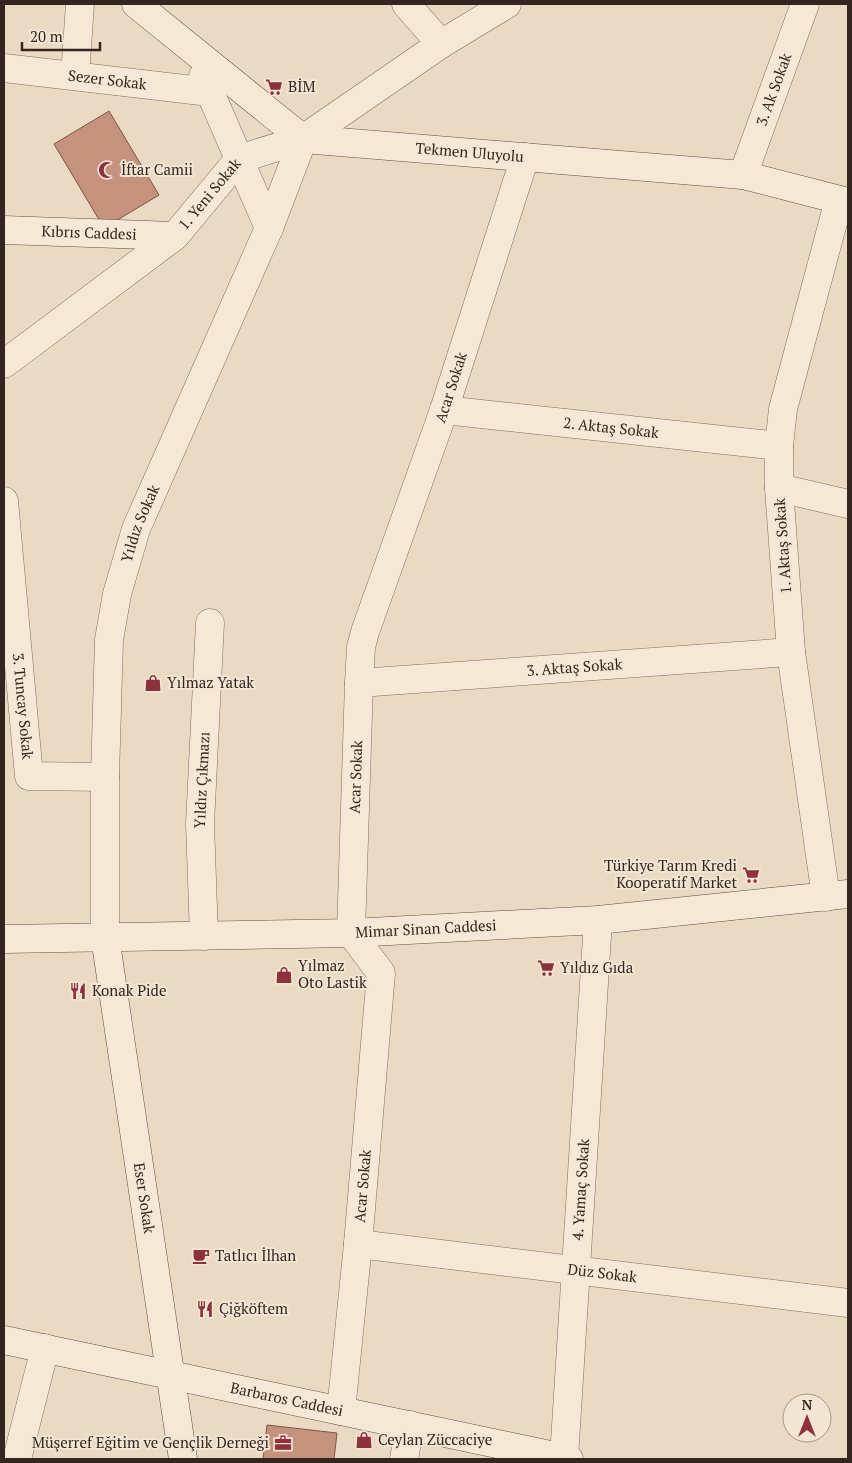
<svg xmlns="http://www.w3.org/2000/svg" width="852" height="1463" viewBox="0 0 852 1463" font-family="'PT Serif',serif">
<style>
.building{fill:#c5927d;stroke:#805444}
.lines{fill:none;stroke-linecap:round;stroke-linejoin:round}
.street-casing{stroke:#836c5c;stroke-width:29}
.secondary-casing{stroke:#654d3f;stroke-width:29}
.street{stroke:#f6e8d6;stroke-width:28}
.secondary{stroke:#f6e8d6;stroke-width:28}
.labels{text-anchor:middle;stroke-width:4;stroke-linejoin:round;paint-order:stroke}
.street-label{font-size:15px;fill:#34261f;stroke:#f2e5d3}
.poi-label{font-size:15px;fill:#34261f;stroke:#f2e5d3;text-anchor:start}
</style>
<rect width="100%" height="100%" fill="#eadac4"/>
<path class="building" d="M 109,111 L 159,195 L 104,228 L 54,144 Z
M 267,1425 L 337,1433 L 334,1459 L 263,1459 Z"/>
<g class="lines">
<g class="street-casing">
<g id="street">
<path d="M 406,4 L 441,44"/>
<path id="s1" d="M 4,68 L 210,92"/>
<path d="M 75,76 L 80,4"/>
<path d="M 203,76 L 269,228"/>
<path id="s2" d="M 743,175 L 805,4"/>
<path id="s3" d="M 4,364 L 175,236 L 239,159 L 303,139 L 441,44 L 507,4"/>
<path id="s4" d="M 444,410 L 779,446"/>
<path d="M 779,488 L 848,504"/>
<path id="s5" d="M 4,501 L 29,776 L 105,777"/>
<path id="s6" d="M 359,683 L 791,652"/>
<path d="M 826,897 L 791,652 L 779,488 L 779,446 L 783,409 L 839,200"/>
<path id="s7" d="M 204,936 L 200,824 L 210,623"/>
<path id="s8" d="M 105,937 L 105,777 L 109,640 L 117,594 L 136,529 L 269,228 L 303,139"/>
<path id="s9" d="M 358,1244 L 848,1303"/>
<path id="s10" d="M 341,1411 L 358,1244 L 381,973 L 351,933 L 359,683 L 361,647 L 365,632 L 444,410 L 525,157"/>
<path id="s11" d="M 564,1458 L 598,920"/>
<path d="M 17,1459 L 45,1348"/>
<path d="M 404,1459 L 410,1425"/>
</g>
</g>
<g class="secondary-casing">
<g id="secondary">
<path id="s12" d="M 136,4 L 303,139 L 743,175 L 848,202"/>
<path id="s13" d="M 4,230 L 175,236"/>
<path id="s14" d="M 105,937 L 183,1459"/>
<path id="s15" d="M 4,939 L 351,933 L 598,920 L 848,894"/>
<path id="s16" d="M 4,1340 L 569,1459"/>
</g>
</g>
<use href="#street" class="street"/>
<use href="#secondary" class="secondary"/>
</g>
<defs>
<g id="supermarket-bare" transform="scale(1.35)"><path d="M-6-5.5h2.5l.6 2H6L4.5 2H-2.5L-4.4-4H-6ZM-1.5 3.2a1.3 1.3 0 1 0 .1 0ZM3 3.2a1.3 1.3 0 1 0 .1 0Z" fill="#8d313e" stroke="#f2e5d3" stroke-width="2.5" paint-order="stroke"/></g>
<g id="mosque-bare" transform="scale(1.35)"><path d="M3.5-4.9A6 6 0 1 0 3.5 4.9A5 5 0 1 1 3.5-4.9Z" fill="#8d313e" stroke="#f2e5d3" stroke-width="2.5" paint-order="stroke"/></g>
<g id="shop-bare" transform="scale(1.35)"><path d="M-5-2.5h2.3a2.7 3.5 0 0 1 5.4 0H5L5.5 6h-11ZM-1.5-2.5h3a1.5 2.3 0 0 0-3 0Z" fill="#8d313e" stroke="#f2e5d3" stroke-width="2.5" paint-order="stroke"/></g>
<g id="restaurant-bare" transform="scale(1.35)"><path d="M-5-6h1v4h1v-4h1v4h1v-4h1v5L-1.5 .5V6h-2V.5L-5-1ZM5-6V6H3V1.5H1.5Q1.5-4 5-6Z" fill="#8d313e" stroke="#f2e5d3" stroke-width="2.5" paint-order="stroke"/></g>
<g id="cafe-bare" transform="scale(1.35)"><path d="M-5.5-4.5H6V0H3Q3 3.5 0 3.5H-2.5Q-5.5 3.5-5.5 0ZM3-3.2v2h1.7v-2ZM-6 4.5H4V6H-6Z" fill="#8d313e" stroke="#f2e5d3" stroke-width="2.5" paint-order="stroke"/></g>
<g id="office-bare" transform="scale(1.35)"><path d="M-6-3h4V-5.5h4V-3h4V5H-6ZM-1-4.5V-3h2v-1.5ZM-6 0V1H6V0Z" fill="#8d313e" stroke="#f2e5d3" stroke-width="2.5" paint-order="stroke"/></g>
</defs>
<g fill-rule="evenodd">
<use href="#supermarket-bare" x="274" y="87"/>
<use href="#mosque-bare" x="107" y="170"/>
<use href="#shop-bare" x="153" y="683"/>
<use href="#supermarket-bare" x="751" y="875"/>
<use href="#supermarket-bare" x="546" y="968"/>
<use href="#shop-bare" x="284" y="975"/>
<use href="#restaurant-bare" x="78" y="991"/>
<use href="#cafe-bare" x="201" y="1256"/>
<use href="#restaurant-bare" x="205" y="1309"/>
<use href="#shop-bare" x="364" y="1440"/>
<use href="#office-bare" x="283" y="1443"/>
</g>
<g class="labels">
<g class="street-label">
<text dy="5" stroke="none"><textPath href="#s1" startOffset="104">Sezer Sokak</textPath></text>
<text dy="5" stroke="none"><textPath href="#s2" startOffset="91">3. Ak Sokak</textPath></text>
<text dy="5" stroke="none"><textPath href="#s12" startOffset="382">Tekmen Uluyolu</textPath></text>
<text dy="5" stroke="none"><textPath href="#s3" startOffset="268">1. Yeni Sokak</textPath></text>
<text dy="5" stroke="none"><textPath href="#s13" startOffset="85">Kıbrıs Caddesi</textPath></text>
<text dy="5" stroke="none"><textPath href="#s10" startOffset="1051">Acar Sokak</textPath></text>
<text dy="5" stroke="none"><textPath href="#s4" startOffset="168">2. Aktaş Sokak</textPath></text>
<text dy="5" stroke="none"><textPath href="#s8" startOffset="418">Yıldız Sokak</textPath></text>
<text transform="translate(783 546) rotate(-94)" y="5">1. Aktaş Sokak</text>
<text dy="5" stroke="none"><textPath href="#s6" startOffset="216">3. Aktaş Sokak</textPath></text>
<text dy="5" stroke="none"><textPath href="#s5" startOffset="206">3. Tuncay Sokak</textPath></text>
<text dy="5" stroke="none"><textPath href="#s10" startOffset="646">Acar Sokak</textPath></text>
<text dy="5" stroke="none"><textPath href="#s7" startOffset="156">Yıldız Çıkmazı</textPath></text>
<text dy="5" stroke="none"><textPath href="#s15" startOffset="422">Mimar Sinan Caddesi</textPath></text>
<text dy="5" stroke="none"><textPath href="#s10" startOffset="226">Acar Sokak</textPath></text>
<text dy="5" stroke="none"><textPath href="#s11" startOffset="269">4. Yamaç Sokak</textPath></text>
<text dy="5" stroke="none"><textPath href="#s14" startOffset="264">Eser Sokak</textPath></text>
<text dy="5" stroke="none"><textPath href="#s9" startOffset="246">Düz Sokak</textPath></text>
<text dy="5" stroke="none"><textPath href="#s16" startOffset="289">Barbaros Caddesi</textPath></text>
</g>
<g class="poi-label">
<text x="288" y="92">BİM</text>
<text x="121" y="175">İftar Camii</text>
<text x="167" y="688">Yılmaz Yatak</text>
<text x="737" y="871" text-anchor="end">Türkiye Tarım Kredi<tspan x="737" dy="17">Kooperatif Market</tspan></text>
<text x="298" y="971">Yılmaz<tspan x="298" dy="17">Oto Lastik</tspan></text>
<text x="560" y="973">Yıldız Gıda</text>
<text x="92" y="996">Konak Pide</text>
<text x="215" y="1261">Tatlıcı İlhan</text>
<text x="219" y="1314">Çiğköftem</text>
<text x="378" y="1445">Ceylan Züccaciye</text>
<text x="269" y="1448" text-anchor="end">Müşerref Eğitim ve Gençlik Derneği</text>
</g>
</g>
<rect width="852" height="1463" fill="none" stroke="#34261f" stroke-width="10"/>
<g transform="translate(807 1418)"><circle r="24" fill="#f2e5d3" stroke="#a6998b"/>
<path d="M0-4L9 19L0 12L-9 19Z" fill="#8d313e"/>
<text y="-8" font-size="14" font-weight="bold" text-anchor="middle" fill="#34261f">N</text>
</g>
<path d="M22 42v8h78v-8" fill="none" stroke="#34261f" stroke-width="2.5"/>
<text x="30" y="42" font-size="15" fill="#34261f" stroke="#f2e5d3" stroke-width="4" paint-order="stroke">20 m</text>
</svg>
